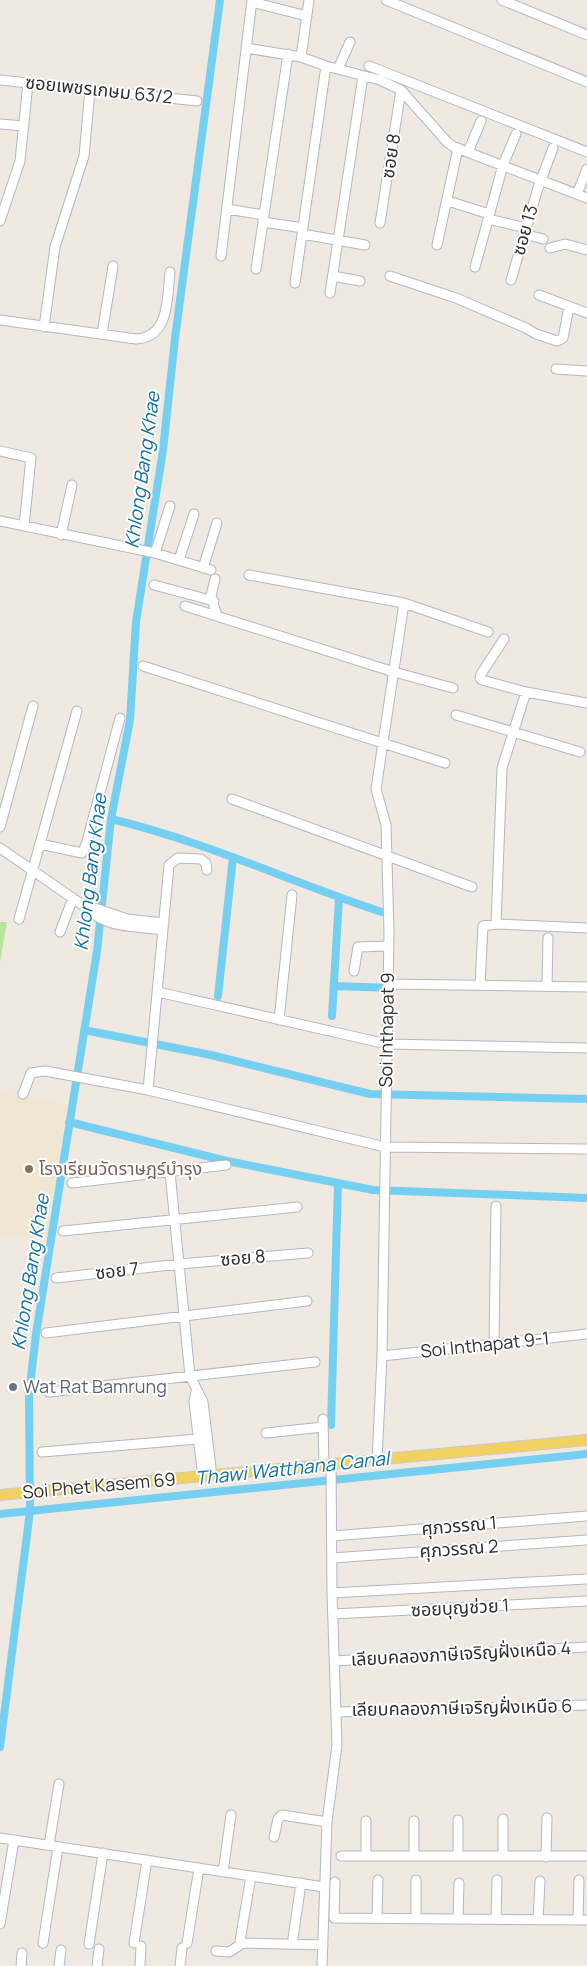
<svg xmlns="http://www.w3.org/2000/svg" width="587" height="1966" viewBox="0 0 587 1966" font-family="Manrope,'Noto Sans Thai',sans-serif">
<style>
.education{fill:#f0e6d1}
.grass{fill:#b6e59e}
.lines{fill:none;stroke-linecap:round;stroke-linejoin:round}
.canal{stroke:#75cff0;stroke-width:8}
.minor-casing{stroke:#b4b7c1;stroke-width:11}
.major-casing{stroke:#c9c9c9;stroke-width:12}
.minor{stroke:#fff;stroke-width:9}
.major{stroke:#f2d163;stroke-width:10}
.education-dot{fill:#8d6e63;stroke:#fff;stroke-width:2}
.worship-dot{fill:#6b7280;stroke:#fff;stroke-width:2}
.labels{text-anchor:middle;stroke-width:4;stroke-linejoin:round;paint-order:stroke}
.street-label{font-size:18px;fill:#2e2e2e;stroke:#fff}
.education-label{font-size:18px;fill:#785e54;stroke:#fff;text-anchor:start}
.worship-label{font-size:18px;fill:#5b616d;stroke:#fff;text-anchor:start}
.water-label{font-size:19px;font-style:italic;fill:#0d6fa3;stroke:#fff}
</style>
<rect width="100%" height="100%" fill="#efe9e1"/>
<path class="education" d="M 0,1093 L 67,1105 L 47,1240 L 0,1233 Z"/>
<path class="grass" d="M 0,922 L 7,922 L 0,962 Z"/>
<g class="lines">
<path class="canal" d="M 111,819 C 204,841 291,882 382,912
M 334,986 L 393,988
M 218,996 L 233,857
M 332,1016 L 339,898
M 84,1030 L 211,1055 L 370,1094 L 587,1099
M 69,1122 L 227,1161 L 373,1190 L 587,1198
M 331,1425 L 338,1183
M 0,1514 L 587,1454
M 0,1747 L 30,1511 L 29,1394 L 36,1334 L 97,951 L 111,819 L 130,720 L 136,622 L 163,450 L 175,338 L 220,0"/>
<g class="minor-casing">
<path id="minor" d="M 386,0 L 587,82
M 502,0 L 587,35
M 252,2 L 307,16
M 246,48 L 301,57 L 326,66 L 380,80 L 401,90 L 447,142 L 454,147 L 587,198
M 301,57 L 309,0
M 369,66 L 587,152
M 338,69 L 350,42
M 0,80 L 197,101
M 0,124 L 24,126
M 468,152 L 481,121
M 577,194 L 587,169
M 448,201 L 489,214
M 227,209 L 264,215
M 488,219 L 526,228
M 0,221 L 20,161 L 28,83
M 263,222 L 303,228
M 380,223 L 401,90
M 302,234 L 365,245
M 524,234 L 543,239
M 437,245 L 458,148
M 550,248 L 565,244 L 587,250
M 221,256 L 252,0
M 475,267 L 503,165 L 516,134
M 256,269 L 288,54
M 333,276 L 360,281
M 390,276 L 456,298 L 526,328 L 536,334 L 557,341 L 563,338 L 569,307
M 511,280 L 538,188 L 553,148
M 295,283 L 326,66
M 330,293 L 363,76
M 539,295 L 587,313
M 0,320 L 136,339 C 170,337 167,298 170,272
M 44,327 L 55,247 L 84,156 L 90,90
M 102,334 L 113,266
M 556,369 L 587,371
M 0,451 L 31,458 L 24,526
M 0,521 L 155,553 L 211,570
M 61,535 L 72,485
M 155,553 L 170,506
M 179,560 L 194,514
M 203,568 L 217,523
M 249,575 L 404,603 L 488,632
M 215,579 L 211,596 L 217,616
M 154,585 L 214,601
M 185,606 L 394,672 L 453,688
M 504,639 L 481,674 L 480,678 L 482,680 L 526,692 L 587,703
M 143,666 L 445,763
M 456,715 L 580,752
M 232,799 L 472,887
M 0,827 L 33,706
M 40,844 L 82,853 L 86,845 L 120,718
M 0,848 L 87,908 C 106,929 137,926 163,930
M 87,908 L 98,909 L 127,919 L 164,923
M 19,919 L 77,711
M 496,924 L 502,768 L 526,692
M 60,932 L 73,898
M 354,971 L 358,947 L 389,946
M 388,984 L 587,987
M 480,985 L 483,926 L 496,924 L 587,928
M 547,986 L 548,938
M 158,992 L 387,1044 L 587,1048
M 279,1020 L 292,895
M 148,1090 L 169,865 L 178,858 L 201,859 L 206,863 L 207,870
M 23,1094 L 31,1073 L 45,1071 L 148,1090 L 385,1147 L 587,1149
M 170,1172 L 190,1376 L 203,1402 L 212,1476
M 72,1183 L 226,1165
M 63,1231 L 297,1207
M 56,1278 L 179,1264 L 308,1253
M 46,1333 L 307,1301
M 494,1344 L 496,1206
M 382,1356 L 587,1334
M 49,1392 L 315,1362
M 196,1392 L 194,1402 L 203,1477
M 323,1419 L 324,1466
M 266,1433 L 323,1427
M 42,1452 L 198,1439
M 377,1461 L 382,1356 L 389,932 L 386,825 L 376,789 L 404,603
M 332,1536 L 587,1516
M 332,1558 L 587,1540
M 332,1593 L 587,1579
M 333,1614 L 587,1601
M 334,1661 L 587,1647
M 336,1712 L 587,1705
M 458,1820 L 458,1856
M 274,1837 L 278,1819 L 282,1815 L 327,1822
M 0,1838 L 324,1887
M 49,1845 L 59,1784
M 341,1856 L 587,1856
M 366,1856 L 366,1821
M 414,1856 L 414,1821
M 503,1856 L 503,1819
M 546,1857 L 547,1818
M 223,1872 L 231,1815
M 335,1882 L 334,1918 L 587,1920
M 377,1918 L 378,1880
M 416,1919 L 416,1880
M 458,1919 L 459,1883
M 496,1919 L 497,1880
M 538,1920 L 540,1881
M 578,1920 L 579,1880
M 0,1924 L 14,1840
M 293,1938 L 301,1883
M 240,1941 L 251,1876
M 43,1943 L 58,1847
M 134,1943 L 147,1860
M 187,1943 L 199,1868
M 89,1944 L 103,1853
M 216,1951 L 229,1952 L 243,1943 L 323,1945
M 21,1966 L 22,1953
M 59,1966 L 61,1950
M 97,1966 L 99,1949
M 140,1966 L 141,1946
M 180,1966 L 182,1948
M 322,1966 L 327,1822 L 337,1745 L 332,1593 L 331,1465"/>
</g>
<g class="major-casing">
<path id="major" d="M 0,1495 L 587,1440"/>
</g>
<use href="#minor" class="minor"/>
<use href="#major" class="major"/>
</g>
<circle class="education-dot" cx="29" cy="1169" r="5"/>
<circle class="worship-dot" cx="13" cy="1387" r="5"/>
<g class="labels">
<g class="street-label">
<text transform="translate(99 90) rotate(6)" y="6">ซอยเพชรเกษม 63/2</text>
<text transform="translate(391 156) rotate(-81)" y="6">ซอย 8</text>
<text transform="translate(525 230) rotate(-74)" y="6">ซอย 13</text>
<text transform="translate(387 1030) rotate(-89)" y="6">Soi Inthapat 9</text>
<text transform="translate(243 1258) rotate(-5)" y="6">ซอย 8</text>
<text transform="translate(117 1271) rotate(-6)" y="6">ซอย 7</text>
<text transform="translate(485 1345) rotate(-6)" y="6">Soi Inthapat 9-1</text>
<text transform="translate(99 1486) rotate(-5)" y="6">Soi Phet Kasem 69</text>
<text transform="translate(459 1526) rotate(-5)" y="6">ศุภวรรณ 1</text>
<text transform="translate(459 1549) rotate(-4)" y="6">ศุภวรรณ 2</text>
<text transform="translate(460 1608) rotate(-3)" y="6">ซอยบุญช่วย 1</text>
<text transform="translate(461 1654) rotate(-3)" y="6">เลียบคลองภาษีเจริญฝั่งเหนือ 4</text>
<text transform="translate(462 1708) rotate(-1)" y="6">เลียบคลองภาษีเจริญฝั่งเหนือ 6</text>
</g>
<g class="education-label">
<text x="39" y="1175">โรงเรียนวัดราษฎร์บำรุง</text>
</g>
<g class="worship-label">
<text x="23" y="1393">Wat Rat Bamrung</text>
</g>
<g class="water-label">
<text transform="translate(142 470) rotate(-82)" y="7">Khlong Bang Khae</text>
<text transform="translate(90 872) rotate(-83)" y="7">Khlong Bang Khae</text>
<text transform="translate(30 1272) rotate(-81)" y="7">Khlong Bang Khae</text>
<text transform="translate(292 1468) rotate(-6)" y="7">Thawi Watthana Canal</text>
</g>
</g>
</svg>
